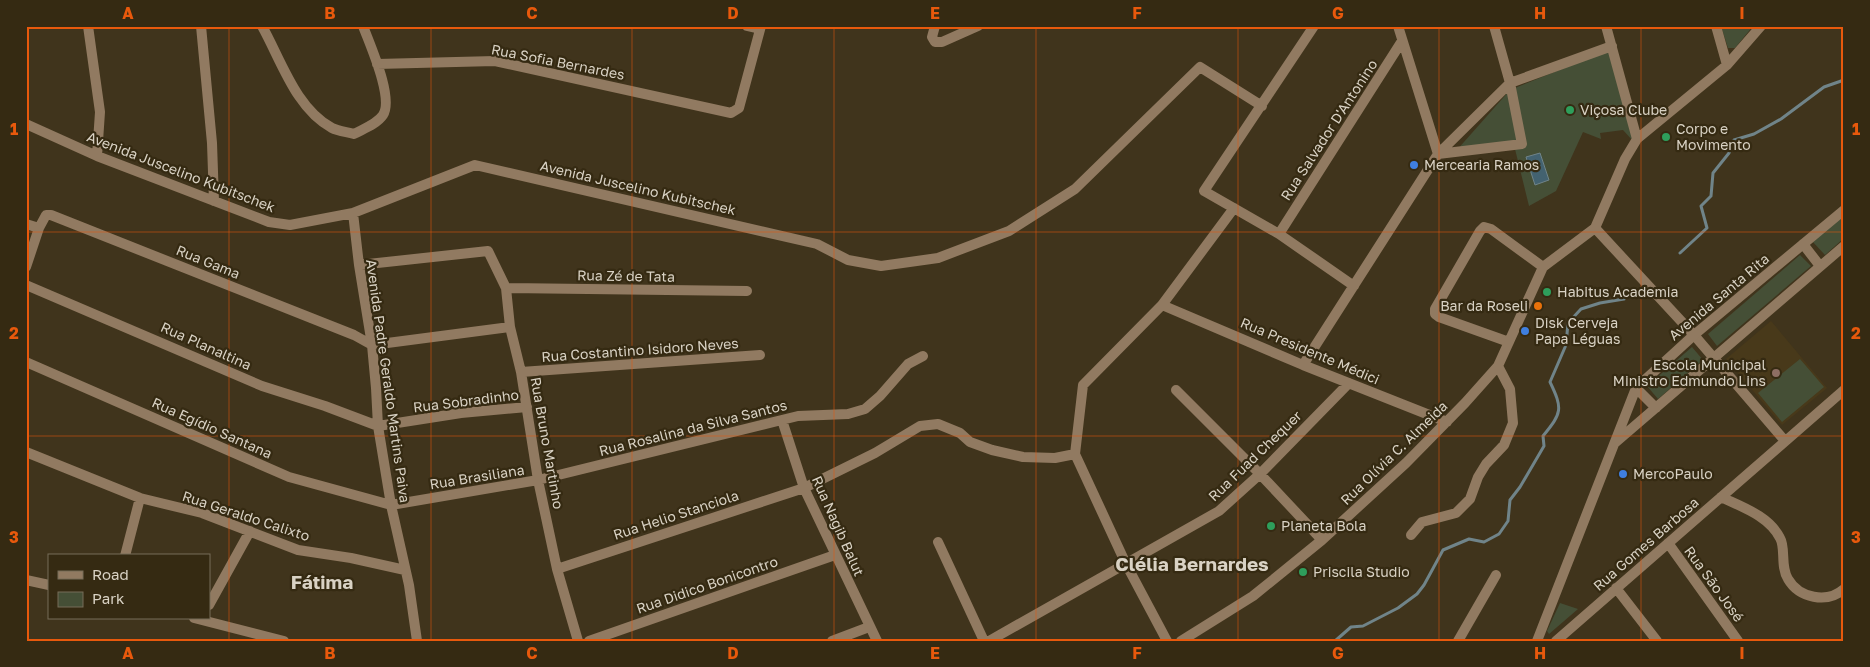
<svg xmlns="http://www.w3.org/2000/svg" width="1870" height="667" viewBox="0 0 1870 667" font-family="'Golos Text',sans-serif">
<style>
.built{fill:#48391a}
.green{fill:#454f36}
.water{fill:#436270;stroke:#708489}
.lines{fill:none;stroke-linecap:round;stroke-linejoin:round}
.stream{stroke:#708489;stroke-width:3}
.minor{stroke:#917a61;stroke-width:10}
.tertiary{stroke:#917a61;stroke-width:10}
.grid{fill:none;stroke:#e8590c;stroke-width:1;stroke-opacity:0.55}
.leisure-dot{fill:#2e9e5b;stroke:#352a12;stroke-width:2}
.shop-dot{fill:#3f7fe0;stroke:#352a12;stroke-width:2}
.food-dot{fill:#e8710a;stroke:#352a12;stroke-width:2}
.education-dot{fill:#8d6e63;stroke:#352a12;stroke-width:2}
.labels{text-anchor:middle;stroke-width:4.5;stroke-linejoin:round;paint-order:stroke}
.street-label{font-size:14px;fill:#d9d2c4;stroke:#352a12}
.poi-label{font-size:14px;fill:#d9d2c4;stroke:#352a12;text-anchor:start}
.district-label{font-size:19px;font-weight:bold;fill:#d9d2c4;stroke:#352a12}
.neatline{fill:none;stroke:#e8590c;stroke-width:2}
.grid-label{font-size:16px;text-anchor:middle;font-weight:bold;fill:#e8590c}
</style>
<rect width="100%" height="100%" fill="#40341c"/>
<path class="built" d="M 1771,321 L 1827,388 L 1782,425 L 1726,359 Z"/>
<path class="green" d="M 1721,26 L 1753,26 L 1735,48 L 1728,48 Z
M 1609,50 L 1633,141 L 1623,130 L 1600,133 L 1601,139 L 1583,132 L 1556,191 L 1529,206 L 1514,145 L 1456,151 L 1510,90 Z
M 1844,215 L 1844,238 L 1825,255 L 1812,241 Z
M 1800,255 L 1811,266 L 1717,346 L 1708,334 Z
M 1692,347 L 1703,360 L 1658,399 L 1647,386 Z
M 1800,359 L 1824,387 L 1782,422 L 1758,393 Z
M 1560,603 L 1578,609 L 1549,634 L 1547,631 Z"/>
<path class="water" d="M 1540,153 L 1549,180 L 1535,185 L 1526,157 Z"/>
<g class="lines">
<path class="stream" d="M 1680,253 L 1707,228 L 1701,206 L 1711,196 L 1713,173 L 1729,153 L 1734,140 L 1754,134 L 1781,119 L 1824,87 L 1844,80
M 1335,641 L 1351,627 L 1363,626 L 1398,608 L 1417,594 L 1424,585 L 1443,550 L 1469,539 L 1484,542 L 1499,534 L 1508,521 L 1510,500 L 1520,487 L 1544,446 L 1543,436 C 1562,413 1563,409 1550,382 L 1566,345 L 1568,323 L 1581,309 L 1600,303 L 1624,299"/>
<path class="minor" d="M 88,26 L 100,112 L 97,156
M 201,26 L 212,143 L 214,201
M 262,26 C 281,60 296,109 332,128 C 338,131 347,132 354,134 C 363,129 377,124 383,115 C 394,98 370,45 363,26
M 747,26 L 760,29
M 935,26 L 932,37 L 935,42 L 942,42 L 978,26
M 1314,26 L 1204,191 L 1279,234 L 1354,286
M 1398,26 L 1438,154
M 1606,26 L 1637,139
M 1716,26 L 1727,65
M 377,64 L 495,61 L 731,113 L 739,108 L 761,26
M 26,124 L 97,156 L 269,222 L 290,225 L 353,213 L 475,165 L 817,244 L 848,260 L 881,266 L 938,258 L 1009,231 L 1075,189 L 1200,67 L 1262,106
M 1438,154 L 1522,144 L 1510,83 L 1494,26
M 353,213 L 359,265 L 372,345 L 376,388 L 378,426 L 391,505 L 409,585 L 417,641
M 26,224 L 39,228
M 1595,228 L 1694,335 L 1785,441
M 1279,234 L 1402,41
M 359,265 L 488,251 L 506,288 L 510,327 L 521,372 L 538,480 L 557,569 L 578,641
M 26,267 L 39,228 L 46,215 L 51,215 L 354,335 L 372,345 L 510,327
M 26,285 L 262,386 L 325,406 L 378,426 L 461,413 L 527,407
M 506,288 L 747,291
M 1162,305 L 1303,365 L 1447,422
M 1509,342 L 1439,317 L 1435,314 L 1435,309 L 1480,231 L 1484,227 L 1491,229 L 1543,267
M 26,362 L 289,477 L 391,505 L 538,480 L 798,416 L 848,414 L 865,409 L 880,396 L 908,364 L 923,356
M 1303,365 L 1438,154 L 1510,83 L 1612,46
M 521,372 L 760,355
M 1176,390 L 1260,474 L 1322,540
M 782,420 L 804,488 L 877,641
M 26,452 L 140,498 L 202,513 L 298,550 L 351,558 L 405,570
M 1075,454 L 1126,564 L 1167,641
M 1721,497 C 1742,507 1769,516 1780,538 C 1786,548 1780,566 1788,579 C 1799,598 1827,604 1844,589
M 1411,535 L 1422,522 L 1456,513 L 1470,499 L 1478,477 L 1486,464 L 1504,445 L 1513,423 L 1510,389 L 1498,366
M 938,542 L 984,641
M 1668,543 L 1738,641
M 125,556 L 140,498
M 557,569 L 804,488 L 875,453 L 920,426 L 938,424 L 960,433 L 970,442 L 992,450 L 1023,457 L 1055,458 L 1075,454 L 1083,385 L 1162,305 L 1234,208
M 26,580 L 49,585
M 1616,588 L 1657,641
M 209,605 L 250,531
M 194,618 L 284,641
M 589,641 L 835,555
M 832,641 L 869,627
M 989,641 L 1219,511 L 1260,474 L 1349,383
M 1181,641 L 1253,596 L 1322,540 L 1406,463 L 1465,403 L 1498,366 L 1543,267 L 1595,228 L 1625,159 L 1637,139 L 1727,65 L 1761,26
M 1458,641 L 1496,575
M 1556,641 L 1844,390"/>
<path class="tertiary" d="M 1803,244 L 1820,266
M 1636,388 L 1656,408
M 1616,442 L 1844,246
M 1537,641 L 1636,388 L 1694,335 L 1844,210"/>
</g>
<path class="grid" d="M 229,26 L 229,641M 431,26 L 431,641M 632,26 L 632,641M 834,26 L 834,641M 1036,26 L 1036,641M 1238,26 L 1238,641M 1439,26 L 1439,641M 1641,26 L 1641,641M 26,232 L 1844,232M 26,436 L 1844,436"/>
<g class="leisure-dot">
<circle cx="1570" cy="110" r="5"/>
<circle cx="1666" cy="137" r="5"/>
<circle cx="1547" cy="292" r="5"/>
<circle cx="1271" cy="526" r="5"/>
<circle cx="1303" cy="572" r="5"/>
</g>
<g class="shop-dot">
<circle cx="1414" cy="165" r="5"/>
<circle cx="1525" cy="331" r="5"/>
<circle cx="1623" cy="474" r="5"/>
</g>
<circle class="food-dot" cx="1538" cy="306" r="5"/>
<circle class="education-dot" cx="1776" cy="373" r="5"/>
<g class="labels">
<g class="street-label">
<text transform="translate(558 62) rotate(11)" y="5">Rua Sofia Bernardes</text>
<text transform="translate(1329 130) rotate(-57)" y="5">Rua Salvador D'Antonino</text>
<text transform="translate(181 172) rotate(21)" y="5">Avenida Juscelino Kubitschek</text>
<text transform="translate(638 188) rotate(13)" y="5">Avenida Juscelino Kubitschek</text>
<text transform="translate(208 262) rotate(22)" y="5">Rua Gama</text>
<text transform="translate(626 276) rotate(1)" y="5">Rua Zé de Tata</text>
<text transform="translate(1719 297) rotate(-40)" y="5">Avenida Santa Rita</text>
<text transform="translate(206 346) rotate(24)" y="5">Rua Planaltina</text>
<text transform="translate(640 350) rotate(-4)" y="5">Rua Costantino Isidoro Neves</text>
<text transform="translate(1310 351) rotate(23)" y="5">Rua Presidente Médici</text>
<text transform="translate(388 381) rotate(82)" y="5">Avenida Padre Geraldo Martins Paiva</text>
<text transform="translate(466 401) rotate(-7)" y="5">Rua Sobradinho</text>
<text transform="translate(212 428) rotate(24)" y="5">Rua Egídio Santana</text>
<text transform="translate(693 428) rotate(-14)" y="5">Rua Rosalina da Silva Santos</text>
<text transform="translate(547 443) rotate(80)" y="5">Rua Bruno Martinho</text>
<text transform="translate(1394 453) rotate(-44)" y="5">Rua Olívia C. Almeida</text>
<text transform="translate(1255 456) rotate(-44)" y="5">Rua Fuad Chequer</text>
<text transform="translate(477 477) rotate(-9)" y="5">Rua Brasiliana</text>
<text transform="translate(676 515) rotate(-18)" y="5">Rua Helio Stanciola</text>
<text transform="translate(246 516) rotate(18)" y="5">Rua Geraldo Calixto</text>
<text transform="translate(838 526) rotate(66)" y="5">Rua Nagib Balut</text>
<text transform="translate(1646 544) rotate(-41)" y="5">Rua Gomes Barbosa</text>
<text transform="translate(1714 584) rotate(54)" y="5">Rua São José</text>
<text transform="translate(707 585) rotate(-19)" y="5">Rua Didico Bonicontro</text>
</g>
<g class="poi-label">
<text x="1580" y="115">Viçosa Clube</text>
<text x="1676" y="134">Corpo e<tspan x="1676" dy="16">Movimento</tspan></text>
<text x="1424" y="170">Mercearia Ramos</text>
<text x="1557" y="297">Habitus Academia</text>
<text x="1528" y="311" text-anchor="end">Bar da Roseli</text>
<text x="1535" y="328">Disk Cerveja<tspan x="1535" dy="16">Papa Léguas</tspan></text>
<text x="1766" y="370" text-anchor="end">Escola Municipal<tspan x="1766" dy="16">Ministro Edmundo Lins</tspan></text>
<text x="1633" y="479">MercoPaulo</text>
<text x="1281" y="531">Planeta Bola</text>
<text x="1313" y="577">Priscila Studio</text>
</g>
<g class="district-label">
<text x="1192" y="571">Clélia Bernardes</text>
<text x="322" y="589">Fátima</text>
</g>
</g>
<rect width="1870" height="667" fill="none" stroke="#352a12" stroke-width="55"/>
<rect x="48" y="554" width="162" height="65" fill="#352a12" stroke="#776d59"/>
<rect x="58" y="571" width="25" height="8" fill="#917a61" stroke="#776d59"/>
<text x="92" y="580" font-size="15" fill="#d9d2c4">Road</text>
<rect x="58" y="592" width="25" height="15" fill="#454f36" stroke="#776d59"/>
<text x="92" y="604" font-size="15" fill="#d9d2c4">Park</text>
<rect x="28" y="28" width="1814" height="612" class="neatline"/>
<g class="grid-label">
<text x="128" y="19">A</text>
<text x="330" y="19">B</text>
<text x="532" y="19">C</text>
<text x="733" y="19">D</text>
<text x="935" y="19">E</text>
<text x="1137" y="19">F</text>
<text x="1338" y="19">G</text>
<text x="1540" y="19">H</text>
<text x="1742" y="19">I</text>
<text x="14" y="135">1</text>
<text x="1856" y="135">1</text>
<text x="14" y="339">2</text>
<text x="1856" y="339">2</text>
<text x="14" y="543">3</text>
<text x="1856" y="543">3</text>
<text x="128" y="659">A</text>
<text x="330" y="659">B</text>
<text x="532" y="659">C</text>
<text x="733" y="659">D</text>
<text x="935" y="659">E</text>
<text x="1137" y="659">F</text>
<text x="1338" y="659">G</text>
<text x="1540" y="659">H</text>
<text x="1742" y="659">I</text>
</g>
</svg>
